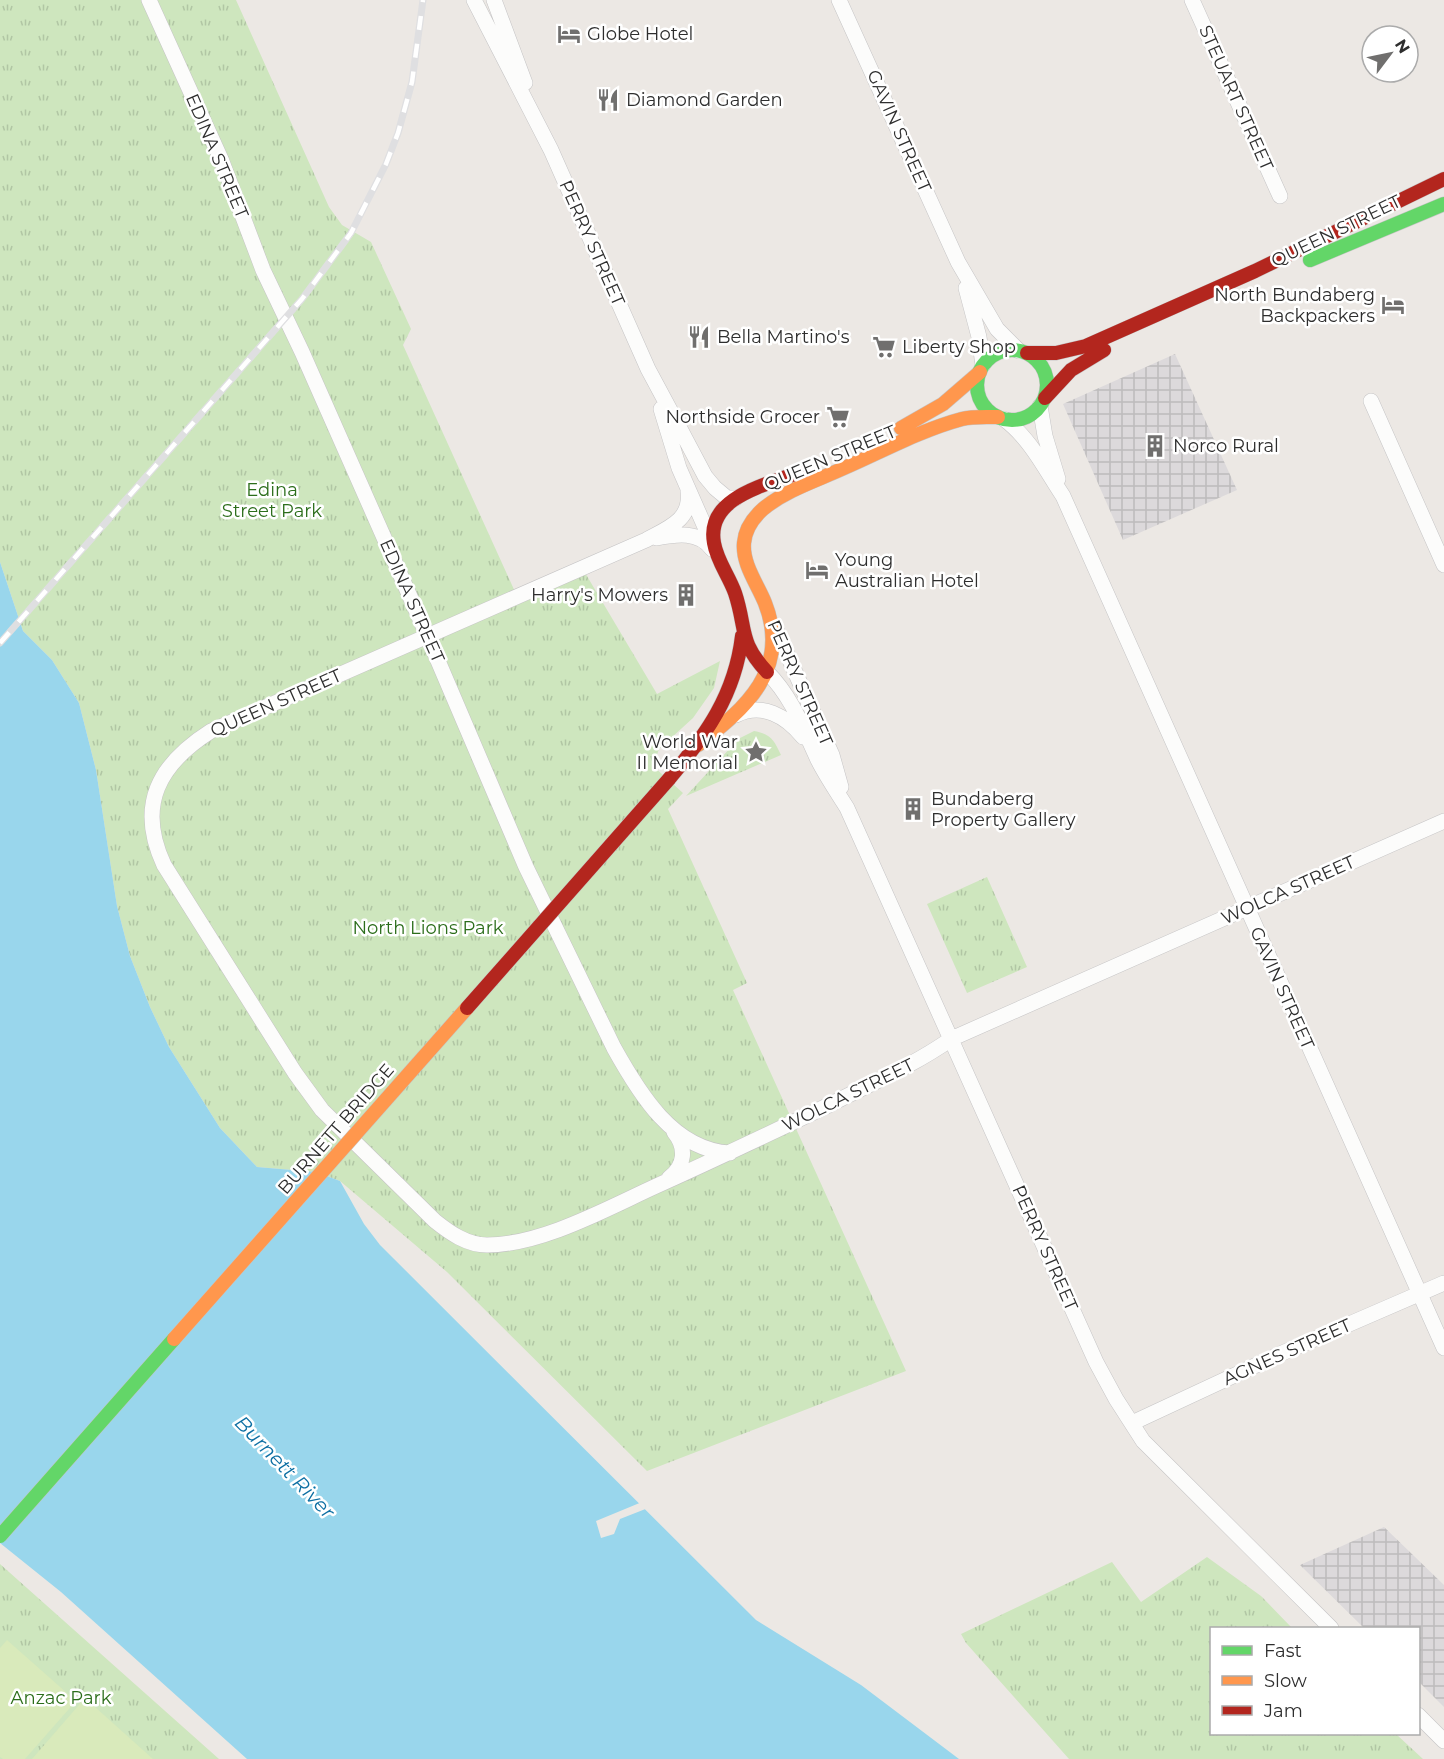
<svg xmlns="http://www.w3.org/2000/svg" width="1444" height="1759" viewBox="0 0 1444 1759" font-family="Montserrat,sans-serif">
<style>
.industrial{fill:url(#industrial-grid)}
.grass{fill:url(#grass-tufts)}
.pitch{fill:#d9eabb}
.water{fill:#99d6ec}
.pier{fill:#ece8e4}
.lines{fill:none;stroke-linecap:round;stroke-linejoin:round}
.street-casing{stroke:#c5c4c5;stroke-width:16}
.fast-casing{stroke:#c5c4c5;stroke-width:15}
.slow-casing{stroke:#c5c4c5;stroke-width:15}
.jam-casing{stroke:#c5c4c5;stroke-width:15}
.street{stroke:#fcfcfb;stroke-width:15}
.fast{stroke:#63d668;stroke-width:14}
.slow{stroke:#ff974d;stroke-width:14}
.jam{stroke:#b3261e;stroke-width:14}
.rail-casing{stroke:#dfdfe1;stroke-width:7}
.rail{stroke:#fff;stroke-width:4.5;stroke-dasharray:14;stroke-linecap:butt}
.fast-bridge-casing{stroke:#c5c4c5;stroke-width:15;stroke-linecap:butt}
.slow-bridge-casing{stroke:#c5c4c5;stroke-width:15;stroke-linecap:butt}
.jam-bridge-casing{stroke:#c5c4c5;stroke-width:15;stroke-linecap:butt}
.fast-bridge{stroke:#63d668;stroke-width:14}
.slow-bridge{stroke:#ff974d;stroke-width:14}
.jam-bridge{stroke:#b3261e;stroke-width:14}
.labels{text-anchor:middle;stroke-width:5;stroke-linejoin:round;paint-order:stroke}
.poi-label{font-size:18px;fill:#2e2e2e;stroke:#fff;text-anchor:start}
.street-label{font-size:18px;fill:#2e2e2e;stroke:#fff}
.park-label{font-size:18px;fill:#2c6e1b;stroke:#fff}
.water-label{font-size:20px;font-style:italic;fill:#0d6fa3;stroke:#fff}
</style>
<defs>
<pattern id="industrial-grid" width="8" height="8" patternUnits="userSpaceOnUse" patternTransform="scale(1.5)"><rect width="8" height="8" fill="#dcd9db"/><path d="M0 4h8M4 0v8" fill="none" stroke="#bdbbbc"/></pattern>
<pattern id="grass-tufts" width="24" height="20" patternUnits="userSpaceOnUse" patternTransform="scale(1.5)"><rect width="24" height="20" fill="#cee6be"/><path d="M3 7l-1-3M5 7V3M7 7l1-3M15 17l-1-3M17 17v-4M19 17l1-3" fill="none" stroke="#b1c6a4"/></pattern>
</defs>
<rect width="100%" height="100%" fill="#ece8e4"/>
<path class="industrial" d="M 1175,354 L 1237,490 L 1123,540 L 1063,404 Z
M 1384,1527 L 1444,1585 L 1444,1707 L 1419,1682 L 1418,1628 L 1364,1628 L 1300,1565 Z"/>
<path class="grass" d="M 0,0 L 236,0 L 329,207 L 342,225 L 371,242 L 411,329 L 403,345 L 516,594 L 581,566 L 657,694 L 720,661 L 714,688 L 693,718 L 659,749 L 653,766 L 683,793 L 668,809 L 747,983 L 733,990 L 906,1371 L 647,1471 L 447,1272 L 340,1181 L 316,1172 L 257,1167 L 220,1128 L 169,1047 L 150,1007 L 130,956 L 117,906 L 96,770 L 79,703 L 52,660 L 23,631 L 0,562 Z
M 754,731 C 771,734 774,740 781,755 L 686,796 L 732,746 L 740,738 Z
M 987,877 L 1027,967 L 967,993 L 927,904 Z
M 1207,1557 L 1261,1596 L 1292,1628 L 1212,1628 L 1212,1734 L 1396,1734 L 1423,1759 L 1069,1759 L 966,1643 L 961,1634 L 1112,1562 L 1141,1602 Z
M 0,1564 L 219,1759 L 0,1759 Z"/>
<path class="pitch" d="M 7,1640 L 76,1701 L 25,1759 L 3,1759 L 0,1757 L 0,1648 Z
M 85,1698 L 153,1759 L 32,1759 Z"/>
<path class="water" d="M 0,562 L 23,631 L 52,660 L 79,703 L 96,770 L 117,906 L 130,956 L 150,1007 L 169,1047 L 220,1128 L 257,1167 L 316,1172 L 340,1181 L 364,1224 L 380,1245 L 756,1620 L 861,1685 L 959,1759 L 247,1759 L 61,1592 L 0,1543 Z"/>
<path class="pier" d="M 642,1502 L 648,1508 L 620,1519 L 614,1534 L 601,1538 L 596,1521 Z"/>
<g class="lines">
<g class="street-casing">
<path id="street" d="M 149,0 L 221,159 L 263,270 L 302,352 L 427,635 L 526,867 L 614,1048 C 639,1093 673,1150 730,1153
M 474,0 L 551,150 L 648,369 L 677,423 L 705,476 L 715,488 L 727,498 L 736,498
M 494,0 L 525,83
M 839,0 L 958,262 L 997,329 L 1019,351
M 1192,0 L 1280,196
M 966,288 L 979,337 L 983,365
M 1371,401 L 1444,565
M 1040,406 L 1045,436 L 1058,479
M 661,409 L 679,468 L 712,543
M 1004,419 C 1030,438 1045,469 1063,496 L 1444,1348
M 688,491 C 692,520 668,528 646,540 L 211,731 C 159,764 136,805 164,865 L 295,1073 L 322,1110 L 435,1221 C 450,1233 467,1245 487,1245 C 541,1245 606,1209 654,1187 C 714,1160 773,1132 831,1104 C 872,1083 914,1065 951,1039 L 1444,821
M 657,538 C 677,534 699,531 712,549
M 776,629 L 832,755 L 841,787
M 767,672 C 792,697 803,728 818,760 C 826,776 837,792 847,808 L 1096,1362 L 1116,1399 L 1143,1441 L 1331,1628
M 736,715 C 762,702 786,716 803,737
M 669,1178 C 685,1166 687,1148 674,1132
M 1132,1423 L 1280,1354 L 1444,1283
M 1418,1715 L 1444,1741"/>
</g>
<g class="fast-casing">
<path id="fast" d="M 1310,260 L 1444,204
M977 385a35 35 0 1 1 70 0a35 35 0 1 1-70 0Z"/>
</g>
<g class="slow-casing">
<path id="slow" d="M 901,428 L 943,404 L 980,372
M 698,745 C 746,708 791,669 765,603 C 758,585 742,564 744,543 C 745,530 753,518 763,509 C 786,490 818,480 844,468 C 883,451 921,430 962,419 C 973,416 987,417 998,417"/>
</g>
<g class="jam-casing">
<path id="jam" d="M 1027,353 L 1056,353 L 1086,346 L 1255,271 L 1444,179
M 1045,398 L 1071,370 L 1104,350
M 767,672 C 738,641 747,629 735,593 C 729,576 717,561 714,543 C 705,495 772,484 805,470
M 669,779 C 706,735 735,695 742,636"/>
</g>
<use href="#street" class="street"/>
<use href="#fast" class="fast"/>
<use href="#slow" class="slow"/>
<use href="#jam" class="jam"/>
<g class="rail-casing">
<path id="rail" d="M 0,643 L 302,299 L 351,233 L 386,164 L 398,133 L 412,82 L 423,0"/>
</g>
<use href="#rail" class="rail"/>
<g class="fast-bridge-casing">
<path id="fast-bridge" d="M 0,1536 L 174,1339"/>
</g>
<g class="slow-bridge-casing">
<path id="slow-bridge" d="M 174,1339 L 467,1008"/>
</g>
<g class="jam-bridge-casing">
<path id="jam-bridge" d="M 467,1008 L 669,779"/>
</g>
<use href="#fast-bridge" class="fast-bridge"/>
<use href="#slow-bridge" class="slow-bridge"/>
<use href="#jam-bridge" class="jam-bridge"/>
</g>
<defs>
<g id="hotel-bare" transform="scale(1.8)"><path d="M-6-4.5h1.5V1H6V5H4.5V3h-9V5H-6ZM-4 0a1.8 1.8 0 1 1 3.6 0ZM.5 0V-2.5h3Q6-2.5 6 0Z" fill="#706f6e" stroke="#fff" stroke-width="2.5" paint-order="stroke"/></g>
<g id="restaurant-bare" transform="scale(1.8)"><path d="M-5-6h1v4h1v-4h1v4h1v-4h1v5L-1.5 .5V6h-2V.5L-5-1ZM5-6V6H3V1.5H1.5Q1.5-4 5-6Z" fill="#706f6e" stroke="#fff" stroke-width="2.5" paint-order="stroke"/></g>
<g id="supermarket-bare" transform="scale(1.8)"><path d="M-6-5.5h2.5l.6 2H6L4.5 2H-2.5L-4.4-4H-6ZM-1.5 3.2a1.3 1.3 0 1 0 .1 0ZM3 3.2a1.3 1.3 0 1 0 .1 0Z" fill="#706f6e" stroke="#fff" stroke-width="2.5" paint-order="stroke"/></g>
<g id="building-bare" transform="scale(1.8)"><path d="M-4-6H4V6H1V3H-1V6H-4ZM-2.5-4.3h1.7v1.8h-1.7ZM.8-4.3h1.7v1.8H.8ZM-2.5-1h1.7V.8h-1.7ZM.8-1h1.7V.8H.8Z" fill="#706f6e" stroke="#fff" stroke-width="2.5" paint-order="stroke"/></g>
<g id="sight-bare" transform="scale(1.8)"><path d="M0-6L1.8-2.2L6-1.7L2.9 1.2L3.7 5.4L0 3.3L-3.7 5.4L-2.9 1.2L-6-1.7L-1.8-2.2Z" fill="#706f6e" stroke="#fff" stroke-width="2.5" paint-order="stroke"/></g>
</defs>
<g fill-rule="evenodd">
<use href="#hotel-bare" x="569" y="34"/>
<use href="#restaurant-bare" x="608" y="100"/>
<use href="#hotel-bare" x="1393" y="305"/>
<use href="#restaurant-bare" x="699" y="337"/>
<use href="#supermarket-bare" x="884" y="347"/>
<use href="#supermarket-bare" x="838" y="417"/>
<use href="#building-bare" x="1155" y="446"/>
<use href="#hotel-bare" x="817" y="570"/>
<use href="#building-bare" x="686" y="595"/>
<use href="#sight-bare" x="756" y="752"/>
<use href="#building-bare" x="913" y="809"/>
</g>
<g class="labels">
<g class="poi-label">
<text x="587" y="40">Globe Hotel</text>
<text x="626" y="106">Diamond Garden</text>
<text x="1375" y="301" text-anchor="end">North Bundaberg<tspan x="1375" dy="21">Backpackers</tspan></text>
<text x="717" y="343">Bella Martino's</text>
<text x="902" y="353">Liberty Shop</text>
<text x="820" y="423" text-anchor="end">Northside Grocer</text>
<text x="1173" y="452">Norco Rural</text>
<text x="835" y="566">Young<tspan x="835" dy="21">Australian Hotel</tspan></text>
<text x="668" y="601" text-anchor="end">Harry's Mowers</text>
<text x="738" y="748" text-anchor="end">World War<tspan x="738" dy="21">II Memorial</tspan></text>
<text x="931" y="805">Bundaberg<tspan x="931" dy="21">Property Gallery</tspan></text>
</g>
<g class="street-label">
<text transform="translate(1236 98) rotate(66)" y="6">STEUART STREET</text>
<text transform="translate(899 131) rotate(66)" y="6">GAVIN STREET</text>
<text transform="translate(217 156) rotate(67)" y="6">EDINA STREET</text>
<text transform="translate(1336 231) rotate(-26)" y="6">QUEEN STREET</text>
<text transform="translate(592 243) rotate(66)" y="6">PERRY STREET</text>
<text transform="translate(830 458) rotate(-23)" y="6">QUEEN STREET</text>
<text transform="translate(412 601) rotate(66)" y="6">EDINA STREET</text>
<text transform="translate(800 683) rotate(66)" y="6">PERRY STREET</text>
<text transform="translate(276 703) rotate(-24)" y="6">QUEEN STREET</text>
<text transform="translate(1288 890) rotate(-24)" y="6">WOLCA STREET</text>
<text transform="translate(1282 988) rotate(66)" y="6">GAVIN STREET</text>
<text transform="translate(848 1095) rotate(-26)" y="6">WOLCA STREET</text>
<text transform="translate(336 1129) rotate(-49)" y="6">BURNETT BRIDGE</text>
<text transform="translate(1045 1248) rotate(66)" y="6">PERRY STREET</text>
<text transform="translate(1287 1352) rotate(-24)" y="6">AGNES STREET</text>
</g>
<g class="park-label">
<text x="272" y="496">Edina<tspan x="272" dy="21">Street Park</tspan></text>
<text x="428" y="934">North Lions Park</text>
<text x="61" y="1704">Anzac Park</text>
</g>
<g class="water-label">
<text transform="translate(285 1467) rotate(46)" y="7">Burnett River</text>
</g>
</g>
<rect x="1210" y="1627" width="210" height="108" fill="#ffffff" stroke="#ababab" stroke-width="1.5"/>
<rect x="1222" y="1646" width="30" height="9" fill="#63d668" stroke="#ababab" stroke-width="1.5"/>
<text x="1264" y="1657" font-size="18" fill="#2e2e2e">Fast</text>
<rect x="1222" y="1676" width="30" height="9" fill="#ff974d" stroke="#ababab" stroke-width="1.5"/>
<text x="1264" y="1687" font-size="18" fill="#2e2e2e">Slow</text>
<rect x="1222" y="1706" width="30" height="9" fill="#b3261e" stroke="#ababab" stroke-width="1.5"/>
<text x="1264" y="1717" font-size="18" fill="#2e2e2e">Jam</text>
<g transform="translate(1390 54) rotate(58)"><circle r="28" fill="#ffffff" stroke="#ababab" stroke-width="1.5"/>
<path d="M0-4.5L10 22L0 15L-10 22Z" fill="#706f6e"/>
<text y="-9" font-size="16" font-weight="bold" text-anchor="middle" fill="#2e2e2e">N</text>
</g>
</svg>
